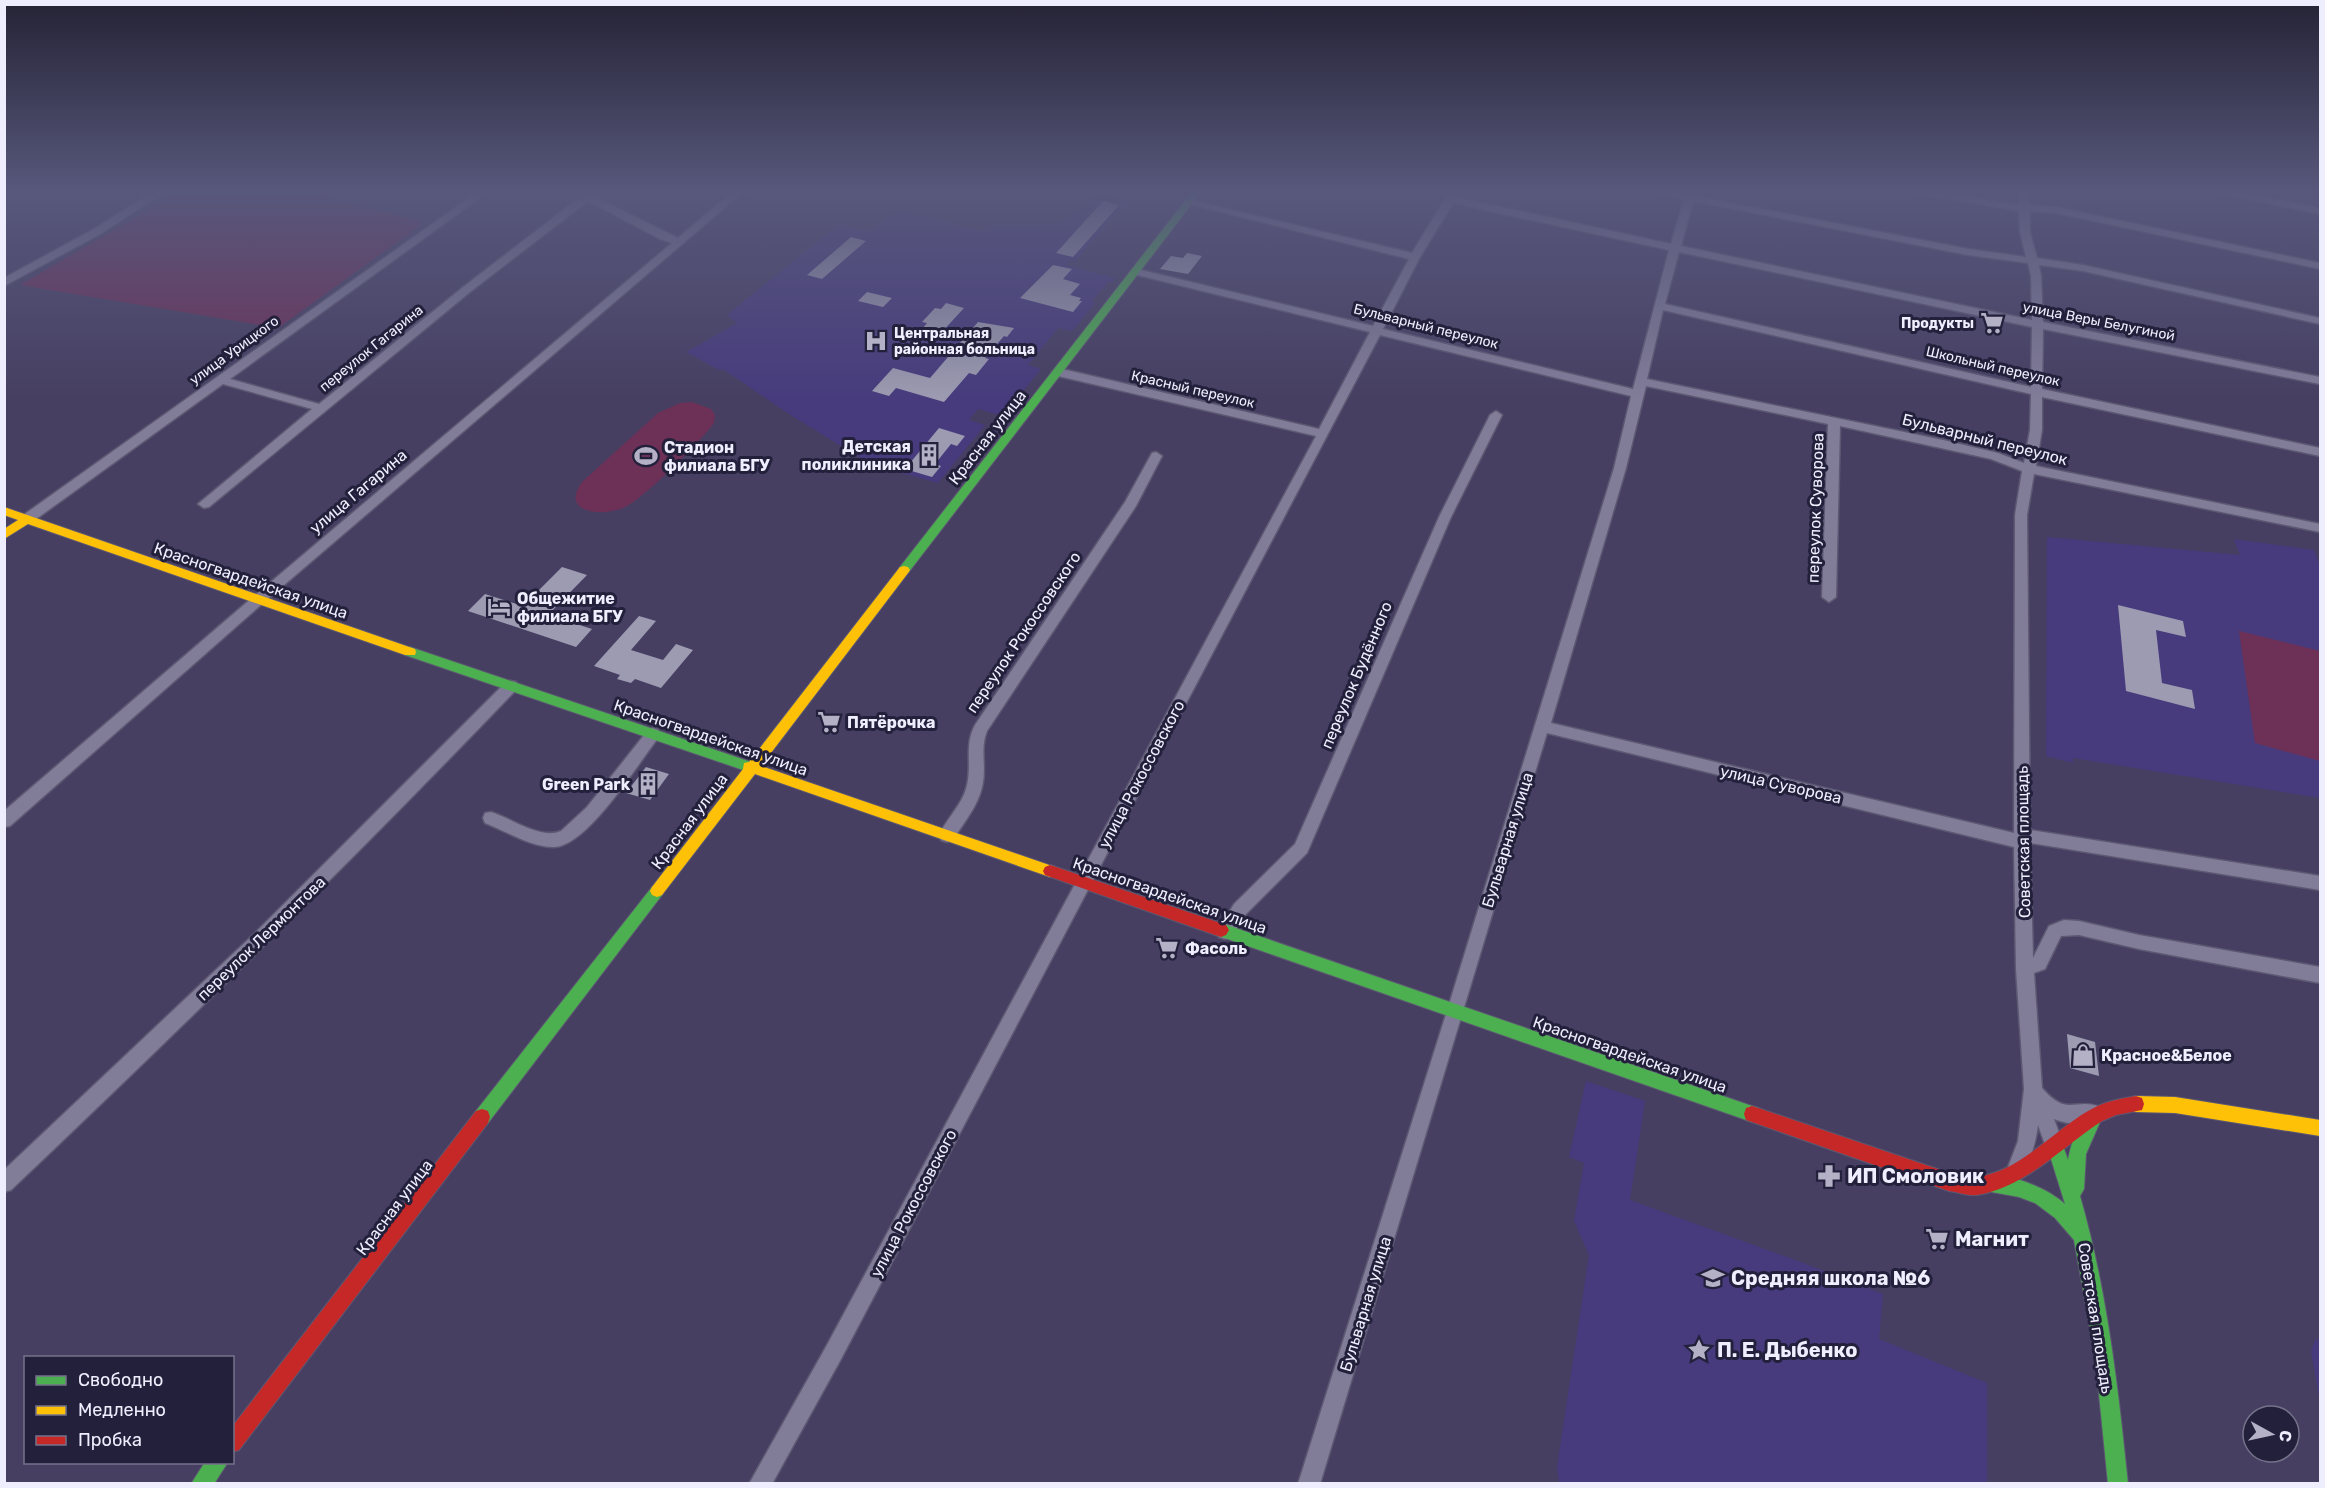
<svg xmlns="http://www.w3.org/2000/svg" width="2325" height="1488" viewBox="0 0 2325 1488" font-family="Rubik,sans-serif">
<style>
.built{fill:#473b7d}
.green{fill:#6d3057}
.building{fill:#9c9bb1}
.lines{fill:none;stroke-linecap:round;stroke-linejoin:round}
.street-casing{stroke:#5d5872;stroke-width:3}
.fast-casing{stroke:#5d5872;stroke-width:2}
.slow-casing{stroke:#5d5872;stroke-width:2}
.jam-casing{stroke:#5d5872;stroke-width:2}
.street{fill:#817c98;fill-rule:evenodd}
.fast{fill:#4caf50;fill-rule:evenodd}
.slow{fill:#ffc107;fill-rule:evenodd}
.jam{fill:#c62828;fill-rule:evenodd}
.labels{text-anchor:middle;stroke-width:6;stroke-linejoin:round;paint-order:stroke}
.far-street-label{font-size:14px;fill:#efeefe;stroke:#23203c}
.far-poi-label{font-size:14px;font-weight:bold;fill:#efeefe;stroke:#23203c;text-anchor:end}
.street-label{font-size:16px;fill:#efeefe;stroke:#23203c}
.poi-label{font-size:16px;font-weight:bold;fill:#efeefe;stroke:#23203c;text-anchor:start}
.near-poi-label{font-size:20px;font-weight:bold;fill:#efeefe;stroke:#23203c;text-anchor:start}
</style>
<rect width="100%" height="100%" fill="#463f62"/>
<path class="built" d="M 1099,194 L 1128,201 L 1076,261 L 1070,260 L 1066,265 L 1115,278 L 1112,282 L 1108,282 L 1092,301 L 1095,303 L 1072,331 L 1058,328 L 1028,365 L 1041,369 L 1003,416 L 978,409 L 969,420 L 985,425 L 938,483 L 872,465 L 789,414 L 723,369 L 719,370 L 686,352 L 737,323 L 727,315 L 839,224 L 871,232 L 897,209 L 979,231 L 992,225 L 1059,224 Z
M 2047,537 L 2240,555 L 2234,539 L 2314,550 L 2320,566 L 2320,798 L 2073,758 L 2073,763 L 2046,756 Z
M 1586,1081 L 1645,1101 L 1630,1200 L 1798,1261 L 1883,1294 L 1879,1339 L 1987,1383 L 1987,1483 L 1559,1483 L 1557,1467 L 1589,1255 L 1574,1221 L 1584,1163 L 1569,1157 Z
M 2320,1339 L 2320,1403 L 2311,1351 L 2315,1340 Z"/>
<path class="green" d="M 179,192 L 304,192 L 419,221 L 421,225 L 278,328 L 20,285 Z
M 692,402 L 711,409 L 715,415 L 714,423 C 701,441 645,497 627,506 C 606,518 557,514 583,481 L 658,413 L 680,403 Z
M 2239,631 L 2320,651 L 2320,761 L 2255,743 Z"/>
<path class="building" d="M 1103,201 L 1119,205 L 1073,257 L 1056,253 Z
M 851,237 L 866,241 L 822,279 L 807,275 Z
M 1187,253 L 1202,256 L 1188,274 L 1160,269 L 1171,256 L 1183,258 Z
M 1053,265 L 1072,269 L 1063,279 L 1080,284 L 1070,295 L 1081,298 L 1079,301 L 1082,301 L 1073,312 L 1020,298 Z
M 867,292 L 892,298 L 883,307 L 858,301 Z
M 946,303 L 964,308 L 941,333 L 923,328 L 927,323 L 922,322 L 935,308 L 941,309 Z
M 978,322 L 1014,328 L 1007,337 L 1004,336 L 985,358 L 989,359 L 976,375 L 969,373 L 944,402 L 896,388 L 889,396 L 872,391 L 893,368 L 930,378 Z
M 939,428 L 965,436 L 957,446 L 951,444 L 935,464 L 941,466 L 932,477 L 905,469 Z
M 562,567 L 587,575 L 548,615 L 592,629 L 576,647 L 468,611 L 485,594 L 523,606 Z
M 2118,605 L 2183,621 L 2186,637 L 2156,630 L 2162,683 L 2192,690 L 2195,709 L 2126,691 Z
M 639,616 L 656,621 L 631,650 L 663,660 L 676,644 L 693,650 L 661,688 L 635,679 L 631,683 L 617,679 L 620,675 L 594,666 Z
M 646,767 L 669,774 L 650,800 L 626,793 Z
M 2067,1034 L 2095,1042 L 2099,1076 L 2070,1068 Z"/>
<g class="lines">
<g class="street-casing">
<path id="street" d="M 152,192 L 164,192 L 102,233 L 4,286 L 4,278 L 94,229 Z
M 477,192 L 488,192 L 230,379 L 319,404 L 462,288 L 580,197 L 575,192 L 585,192 L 678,238 L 732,192 L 743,192 L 263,603 L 10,826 L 4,827 L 4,811 L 253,597 L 672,243 L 660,239 L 588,201 L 470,292 L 209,507 L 204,508 L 198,504 L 312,409 L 223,384 L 32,522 L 22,522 L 21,519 L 22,516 Z
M 1449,192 L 1459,192 L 1456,197 L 1671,244 L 1684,199 L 1656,192 L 1686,194 L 1696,192 L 1695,196 L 1968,249 L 2026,257 L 2020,232 L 2019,211 L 1924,195 L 1919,192 L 1941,192 L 2019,205 L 2019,192 L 2029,192 L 2029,205 L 2056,207 L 2320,263 L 2320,269 L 2056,213 L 2030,211 L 2030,232 L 2037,258 L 2083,265 L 2320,318 L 2320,324 L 2083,271 L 2039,265 L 2041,276 L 2043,322 L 2320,377 L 2320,384 L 2043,329 L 2042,389 L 2320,448 L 2320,456 L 2042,397 L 2042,430 L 2036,466 L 2320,524 L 2320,532 L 2034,474 L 2027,515 L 2030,830 L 2320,876 L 2320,890 L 2030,843 L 2033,958 L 2049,926 L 2064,920 L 2079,921 L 2139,935 L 2320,967 L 2320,983 L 2139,949 L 2079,935 L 2061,936 L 2045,969 L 2034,973 L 2042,1088 C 2068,1118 2075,1097 2100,1107 L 2102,1113 L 2100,1119 C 2084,1125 2069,1125 2054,1119 L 2064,1146 L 2062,1153 L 2055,1155 L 2048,1153 L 2038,1125 C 2036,1142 2031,1157 2024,1174 L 2017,1176 L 2010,1174 L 2008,1167 L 2018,1141 L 2024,1089 L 2016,969 L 2014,847 L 1547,733 L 1320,1484 L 1298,1484 L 1447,1011 L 1614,468 L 1631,396 L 1380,335 L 841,1359 L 772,1484 L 749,1484 L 827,1345 L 1316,436 L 1058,376 L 1052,372 L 1058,368 L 1319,429 L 1370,332 L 1133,274 L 1132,272 L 1137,269 L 1373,326 L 1409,259 L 1185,203 L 1190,200 L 1412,253 ZM 1693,201 L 1968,255 L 2028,263 L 2031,276 L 2032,320 L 1681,246 ZM 1453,203 L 1669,250 L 1633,389 L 1383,329 L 1420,257 ZM 1679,252 L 2032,327 L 2031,387 L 1665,304 ZM 1663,310 L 2031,394 L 2030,430 L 2024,463 L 1998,453 L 1943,440 L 1647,379 ZM 1646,386 L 1828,424 L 1822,597 L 1829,602 L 1836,597 L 1840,426 L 1991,459 L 2022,471 L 2015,515 L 2014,833 L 1551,723 L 1626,468 Z
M 2222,192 L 2241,192 L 2320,208 L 2320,214 L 2227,195 Z
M 1496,411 L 1502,415 L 1451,517 L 1307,853 L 1246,914 L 1231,937 L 1225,939 L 1219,937 L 1217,932 L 1234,904 L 1295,844 L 1439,517 L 1490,415 Z
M 1156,452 L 1162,456 L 1136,506 L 987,731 C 980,748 986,765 983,782 C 980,804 964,822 953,840 L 947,842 L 941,840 L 939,835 C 947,818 963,804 967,785 C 972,764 964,745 975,725 L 1125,502 L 1152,453 Z
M 511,681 L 516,682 L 518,686 L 516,690 C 352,861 183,1027 11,1190 L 4,1192 L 4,1170 L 255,933 L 506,682 Z
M 653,728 L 658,730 L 660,734 L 658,738 C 638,764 588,845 555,847 C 532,848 506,831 485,823 L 483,818 L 485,813 L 491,812 C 511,818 540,840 561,831 L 587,807 L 648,730 Z"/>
</g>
<g class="fast-casing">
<path id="fast" d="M 1192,192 L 1201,192 L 908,573 L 900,573 L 898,570 L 900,567 Z
M 410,647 L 754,763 L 756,767 L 754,771 L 749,772 L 405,655 L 404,652 L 405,649 Z
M 657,885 L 662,887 L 664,891 L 662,895 L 488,1123 L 482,1125 L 476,1123 L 474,1117 L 476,1111 L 652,887 Z
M 1221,923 L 1752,1106 L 1758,1108 L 1760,1114 L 1758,1120 L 1752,1122 L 1216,935 L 1213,930 L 1216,925 Z
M 2092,1114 L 2098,1116 L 2100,1122 L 2086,1154 L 2084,1189 L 2080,1196 C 2107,1290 2118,1386 2128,1484 L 2108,1484 L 2095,1355 L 2074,1240 L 2055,1218 L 2035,1203 L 2019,1197 L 1986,1191 L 1983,1185 L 1986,1179 C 2008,1170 2048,1189 2065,1204 L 2047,1146 L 2049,1140 L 2055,1138 L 2061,1140 L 2068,1160 C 2071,1145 2077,1120 2092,1114 Z
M 205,1462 L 228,1462 L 214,1484 L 191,1484 Z"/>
</g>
<g class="slow-casing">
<path id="slow" d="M 4,507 L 415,649 L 416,652 L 415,655 L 405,655 L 28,524 L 4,539 L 4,529 L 18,520 L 4,515 Z
M 904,566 L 908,567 L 910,570 L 908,573 L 761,766 L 1055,867 L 1057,871 L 1055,875 L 1050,877 L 755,774 L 662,895 L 657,897 L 652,895 L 650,891 L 652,887 L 743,769 L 744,763 L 749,762 L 900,567 Z
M 2136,1096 L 2175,1097 L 2320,1120 L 2320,1136 L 2175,1113 L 2136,1112 L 2130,1110 L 2128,1104 L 2130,1098 Z"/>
</g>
<g class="jam-casing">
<path id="jam" d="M 1050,865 L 1226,925 L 1229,930 L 1226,935 L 1221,937 L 1045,875 L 1043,871 L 1045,867 Z
M 2136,1096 L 2142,1098 L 2144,1104 L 2142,1110 L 2116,1115 L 2102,1121 C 2063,1146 2025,1188 1977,1195 C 1968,1196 1958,1192 1949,1191 L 1752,1122 L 1746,1120 L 1744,1114 L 1746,1108 L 1752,1106 L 1949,1173 C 1958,1175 1968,1179 1977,1177 C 2019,1172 2052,1132 2088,1111 C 2103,1102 2119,1099 2136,1096 Z
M 482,1109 L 488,1111 L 490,1117 L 488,1123 L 239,1450 L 232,1452 L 232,1427 L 476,1111 Z"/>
</g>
<use href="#street" class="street"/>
<use href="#fast" class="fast"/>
<use href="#slow" class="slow"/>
<use href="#jam" class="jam"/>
</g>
<linearGradient id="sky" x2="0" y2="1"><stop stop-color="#262336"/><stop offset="0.48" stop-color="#57587c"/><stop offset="1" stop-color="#57587c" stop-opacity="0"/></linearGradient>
<rect width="2325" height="400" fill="url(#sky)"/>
<defs>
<g id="supermarket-bare" transform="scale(1.8)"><path d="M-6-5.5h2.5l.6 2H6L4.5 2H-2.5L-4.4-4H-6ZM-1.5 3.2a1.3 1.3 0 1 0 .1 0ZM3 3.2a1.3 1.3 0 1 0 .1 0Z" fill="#b4b1c7" stroke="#23203c" stroke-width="2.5" paint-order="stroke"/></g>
<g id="hospital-bare" transform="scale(1.8)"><path d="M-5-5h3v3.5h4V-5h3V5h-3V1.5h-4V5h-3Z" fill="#b4b1c7" stroke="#23203c" stroke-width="2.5" paint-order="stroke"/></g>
<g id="building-bare" transform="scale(1.8)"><path d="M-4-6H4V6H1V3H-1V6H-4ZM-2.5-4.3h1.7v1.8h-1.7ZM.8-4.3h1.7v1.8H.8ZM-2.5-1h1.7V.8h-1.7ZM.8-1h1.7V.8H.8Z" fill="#b4b1c7" stroke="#23203c" stroke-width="2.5" paint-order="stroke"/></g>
<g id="stadium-bare" transform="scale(1.8)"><path d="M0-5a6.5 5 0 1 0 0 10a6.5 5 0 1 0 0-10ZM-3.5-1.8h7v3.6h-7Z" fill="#b4b1c7" stroke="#23203c" stroke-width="2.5" paint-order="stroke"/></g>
<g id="hotel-bare" transform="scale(1.8)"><path d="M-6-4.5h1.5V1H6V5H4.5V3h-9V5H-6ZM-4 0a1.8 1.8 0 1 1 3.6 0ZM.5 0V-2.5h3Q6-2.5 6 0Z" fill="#b4b1c7" stroke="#23203c" stroke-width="2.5" paint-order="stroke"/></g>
<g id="shop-bare" transform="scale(1.8)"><path d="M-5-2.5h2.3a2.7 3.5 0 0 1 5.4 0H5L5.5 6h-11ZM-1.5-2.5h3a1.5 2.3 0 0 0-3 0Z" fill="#b4b1c7" stroke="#23203c" stroke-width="2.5" paint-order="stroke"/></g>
<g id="pharmacy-bare" transform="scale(1.8)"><path d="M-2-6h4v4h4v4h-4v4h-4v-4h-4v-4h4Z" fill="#b4b1c7" stroke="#23203c" stroke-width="2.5" paint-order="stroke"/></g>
<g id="school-bare" transform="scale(1.8)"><path d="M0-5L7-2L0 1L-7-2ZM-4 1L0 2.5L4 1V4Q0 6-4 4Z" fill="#b4b1c7" stroke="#23203c" stroke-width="2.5" paint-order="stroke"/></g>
<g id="sight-bare" transform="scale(1.8)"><path d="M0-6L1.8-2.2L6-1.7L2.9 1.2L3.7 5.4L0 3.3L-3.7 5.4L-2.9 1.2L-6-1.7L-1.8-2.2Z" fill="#b4b1c7" stroke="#23203c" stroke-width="2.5" paint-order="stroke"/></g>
</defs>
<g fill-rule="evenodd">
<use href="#supermarket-bare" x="1992" y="323"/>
<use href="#hospital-bare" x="876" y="341"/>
<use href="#building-bare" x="929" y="455"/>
<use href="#stadium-bare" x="646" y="456"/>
<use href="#hotel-bare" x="499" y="607"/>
<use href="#supermarket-bare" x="829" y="722"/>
<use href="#building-bare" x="648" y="784"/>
<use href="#supermarket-bare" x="1167" y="948"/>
<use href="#shop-bare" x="2083" y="1055"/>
<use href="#pharmacy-bare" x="1829" y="1176"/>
<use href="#supermarket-bare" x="1937" y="1239"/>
<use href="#school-bare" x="1713" y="1278"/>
<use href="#sight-bare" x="1699" y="1350"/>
</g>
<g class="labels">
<g class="far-street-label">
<text transform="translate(2099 321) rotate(11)" y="5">улица Веры Белугиной</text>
<text transform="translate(1426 326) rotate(14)" y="5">Бульварный переулок</text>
<text transform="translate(371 348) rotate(-39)" y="5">переулок Гагарина</text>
<text transform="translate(234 350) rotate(-36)" y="5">улица Урицкого</text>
<text transform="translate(1993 366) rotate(13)" y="5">Школьный переулок</text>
<text transform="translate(1193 389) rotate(13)" y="5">Красный переулок</text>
</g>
<g class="far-poi-label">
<text x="1974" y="328">Продукты</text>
<text x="894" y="338" text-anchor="start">Центральная<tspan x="894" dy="16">районная больница</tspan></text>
</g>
<g class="street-label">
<text transform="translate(987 437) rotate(-52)" y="6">Красная улица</text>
<text transform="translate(1985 439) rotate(14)" y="6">Бульварный переулок</text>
<text transform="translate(358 491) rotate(-40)" y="6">улица Гагарина</text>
<text transform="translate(1815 508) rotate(-88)" y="6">переулок Суворова</text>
<text transform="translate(251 580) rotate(19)" y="6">Красногвардейская улица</text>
<text transform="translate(1023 632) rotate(-56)" y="6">переулок Рокоссовского</text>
<text transform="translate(1356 675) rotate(-67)" y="6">переулок Будённого</text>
<text transform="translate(711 737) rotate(19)" y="6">Красногвардейская улица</text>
<text transform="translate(1141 774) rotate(-62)" y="6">улица Рокоссовского</text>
<text transform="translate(1781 784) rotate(13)" y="6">улица Суворова</text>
<text transform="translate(689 821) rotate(-53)" y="6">Красная улица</text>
<text transform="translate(1507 840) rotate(-73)" y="6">Бульварная улица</text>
<text transform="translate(2023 842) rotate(-91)" y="6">Советская площадь</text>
<text transform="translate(1170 895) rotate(19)" y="6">Красногвардейская улица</text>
<text transform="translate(261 938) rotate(-44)" y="6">переулок Лермонтова</text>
<text transform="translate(1630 1054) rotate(19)" y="6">Красногвардейская улица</text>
<text transform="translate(913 1203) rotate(-62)" y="6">улица Рокоссовского</text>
<text transform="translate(394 1207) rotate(-53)" y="6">Красная улица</text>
<text transform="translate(1365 1304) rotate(-73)" y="6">Бульварная улица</text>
<text transform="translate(2096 1318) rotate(81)" y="6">Советская площадь</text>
</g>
<g class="poi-label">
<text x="911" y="452" text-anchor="end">Детская<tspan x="911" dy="18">поликлиника</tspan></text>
<text x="664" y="453">Стадион<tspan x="664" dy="18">филиала БГУ</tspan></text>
<text x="517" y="604">Общежитие<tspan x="517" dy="18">филиала БГУ</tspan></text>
<text x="847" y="728">Пятёрочка</text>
<text x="630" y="790" text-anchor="end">Green Park</text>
<text x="1185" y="954">Фасоль</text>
<text x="2101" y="1061">Красное&amp;Белое</text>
</g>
<g class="near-poi-label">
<text x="1847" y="1183">ИП Смоловик</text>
<text x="1955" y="1246">Магнит</text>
<text x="1731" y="1285">Средняя школа №6</text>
<text x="1717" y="1357">П. Е. Дыбенко</text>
</g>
</g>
<rect width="2325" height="1488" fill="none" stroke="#efeefe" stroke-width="12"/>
<rect x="24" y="1356" width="210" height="108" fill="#23203c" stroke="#75728a" stroke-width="1.5"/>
<rect x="36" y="1376" width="30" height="9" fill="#4caf50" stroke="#75728a" stroke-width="1.5"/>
<text x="78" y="1386" font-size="18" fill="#efeefe">Свободно</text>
<rect x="36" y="1406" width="30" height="9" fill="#ffc107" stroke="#75728a" stroke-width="1.5"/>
<text x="78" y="1416" font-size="18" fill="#efeefe">Медленно</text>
<rect x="36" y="1436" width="30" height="9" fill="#c62828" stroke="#75728a" stroke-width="1.5"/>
<text x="78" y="1446" font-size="18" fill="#efeefe">Пробка</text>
<g transform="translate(2271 1434) rotate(98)"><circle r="28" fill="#23203c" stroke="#75728a" stroke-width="1.5"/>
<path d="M0-4.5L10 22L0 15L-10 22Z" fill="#b4b1c7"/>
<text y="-9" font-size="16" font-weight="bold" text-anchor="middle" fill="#efeefe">С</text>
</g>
</svg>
